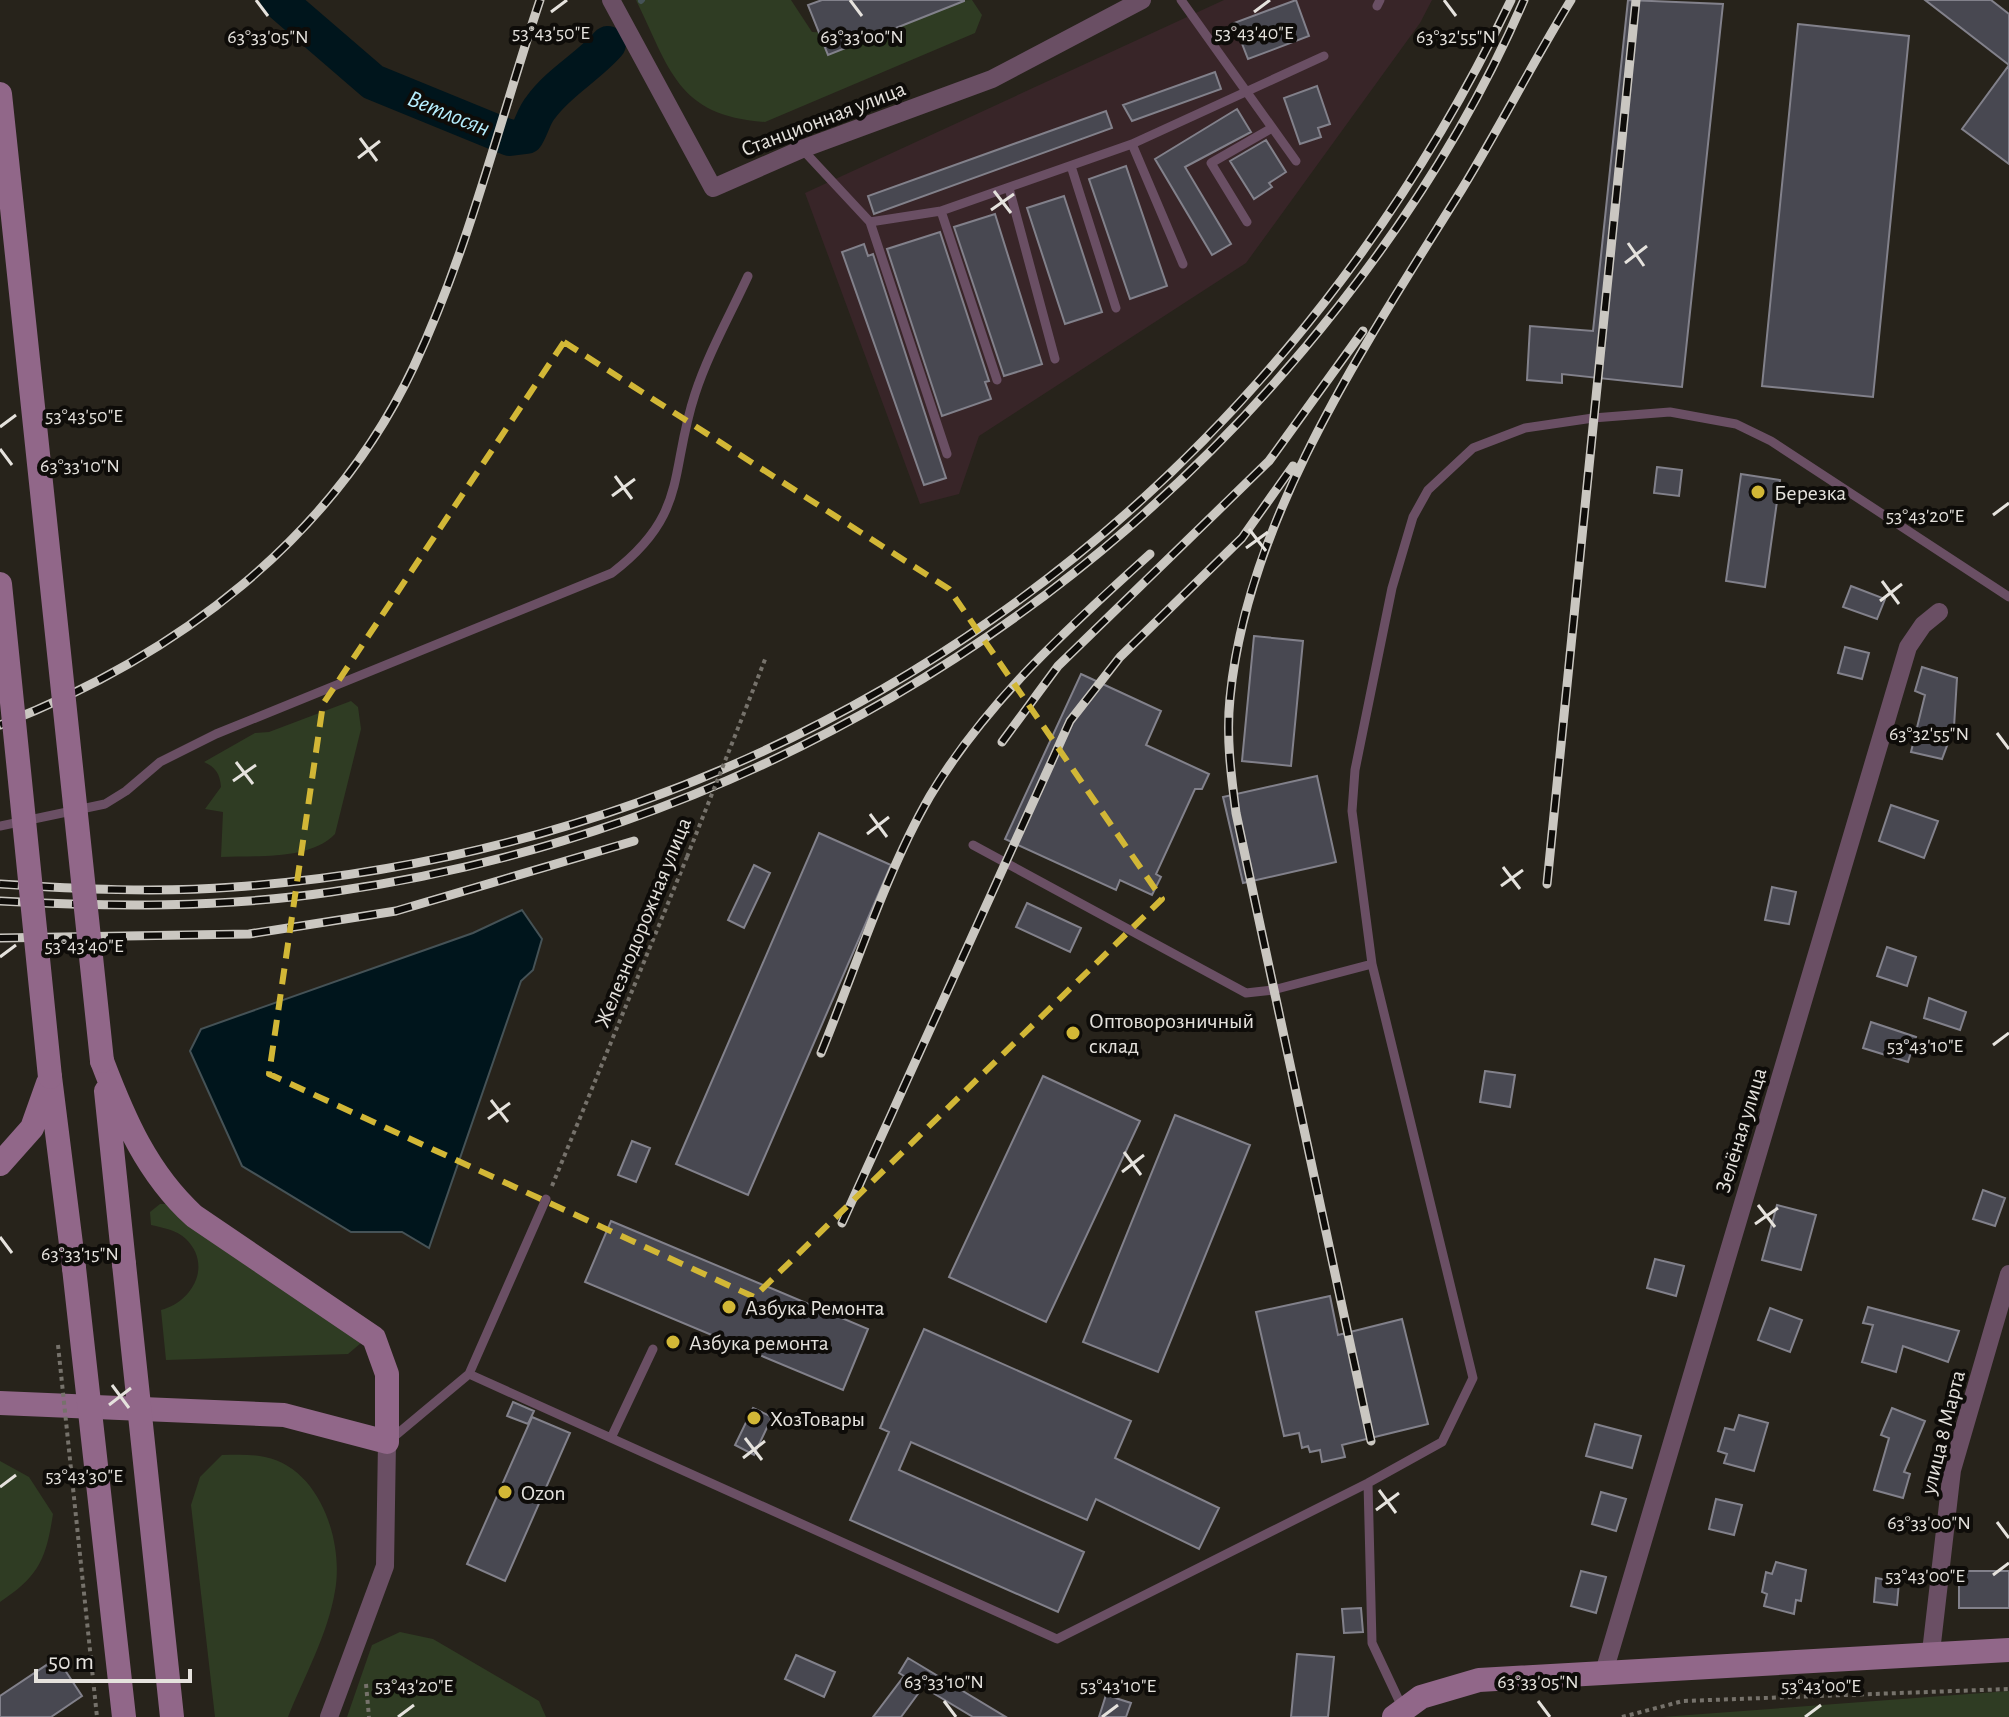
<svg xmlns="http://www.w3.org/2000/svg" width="2009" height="1717" viewBox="0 0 2009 1717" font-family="'Alegreya Sans',sans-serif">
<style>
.industrial{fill:#382528}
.green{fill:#2f3c23}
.water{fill:#00151c;stroke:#455256;stroke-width:2}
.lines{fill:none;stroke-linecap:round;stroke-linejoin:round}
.stream{stroke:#455256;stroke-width:6}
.river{stroke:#00151c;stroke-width:36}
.building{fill:#484851;stroke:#82818b;stroke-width:2}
.path{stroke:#76726b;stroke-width:4;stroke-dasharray:4 4;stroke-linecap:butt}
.lane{stroke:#6a4f64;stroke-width:9}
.street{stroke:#6a4f64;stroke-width:18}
.secondary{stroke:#916789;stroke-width:24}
.rail-casing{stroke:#cac7c1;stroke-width:9}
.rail{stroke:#0e0c09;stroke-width:6;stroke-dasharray:18;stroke-linecap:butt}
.path-bridge{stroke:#76726b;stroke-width:4;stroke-dasharray:4 4;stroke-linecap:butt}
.secondary-bridge{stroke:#916789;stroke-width:24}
.marked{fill:none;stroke:#d2b736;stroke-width:6;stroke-dasharray:16 10;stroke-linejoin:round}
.ticks{fill:none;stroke:#e5e2dd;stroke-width:3}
.poi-dot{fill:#d2b736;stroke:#0e0c09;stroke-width:3}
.labels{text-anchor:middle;stroke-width:8;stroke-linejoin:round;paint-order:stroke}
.street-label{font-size:22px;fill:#e5e2dd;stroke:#0e0c09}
.poi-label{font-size:22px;fill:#e5e2dd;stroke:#0e0c09;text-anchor:start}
.water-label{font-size:24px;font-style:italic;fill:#b6eefe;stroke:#0e0c09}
.ticks-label{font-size:20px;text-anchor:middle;fill:#e5e2dd;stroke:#0e0c09;stroke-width:8;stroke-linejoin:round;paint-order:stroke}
</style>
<rect width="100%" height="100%" fill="#27231b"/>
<path class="industrial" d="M 1224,0 L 1432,0 L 1420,23 L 1246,263 L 979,436 L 959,494 L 920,504 L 805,193 Z"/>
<path class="green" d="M 636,0 L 791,0 L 812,32 C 867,36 917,0 972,0 L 982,15 L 975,33 L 765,122 C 677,116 670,69 636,0 Z
M 351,701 L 358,707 L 361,729 L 335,834 C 309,861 255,855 221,857 L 223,812 L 205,809 L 221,787 C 220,773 215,767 204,762 L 255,733 L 269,732 Z
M 160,1204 L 167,1204 L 361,1343 L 348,1354 L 166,1360 L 161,1310 C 192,1302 213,1266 186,1239 C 177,1230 164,1228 151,1225 L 150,1212 Z
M 222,1455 C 236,1455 252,1454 265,1457 C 320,1468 344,1542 335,1591 C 328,1634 304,1677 288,1717 L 215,1717 L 191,1505 L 200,1477 Z
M 0,1461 L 29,1477 L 53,1514 C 46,1559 39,1576 0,1602 Z
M 400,1632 L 433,1639 L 539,1701 L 546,1717 L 347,1717 L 372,1645 Z
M 2009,1691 L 2009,1717 L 1662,1717 Z"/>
<path class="water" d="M 522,910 L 542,939 L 533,970 L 521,981 L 429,1248 L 402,1232 L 351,1232 L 242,1166 L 190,1051 L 201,1029 L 473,933 Z"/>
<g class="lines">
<path class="stream" d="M 641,1 L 642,0"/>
<path class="river" d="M 278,0 L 373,82 L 510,138 L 526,136 C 532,126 534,115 541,107 C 559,82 588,67 608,44"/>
</g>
<path class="building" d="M 822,0 L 964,0 L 964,1 L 828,55 L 808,5 Z
M 1296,0 L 1309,36 L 1248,59 L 1234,23 Z
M 1628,0 L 1723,4 L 1682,387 L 1562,374 L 1562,383 L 1527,380 L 1530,326 L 1593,331 Z
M 1925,0 L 1991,0 L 2009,14 L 2009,164 L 1962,129 L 2009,65 Z
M 1798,24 L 1909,36 L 1873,397 L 1762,386 Z
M 1215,72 L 1221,89 L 1132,121 L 1123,105 Z
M 1317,86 L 1330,124 L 1318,128 L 1321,137 L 1300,144 L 1284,98 Z
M 1237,109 L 1251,132 L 1185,167 L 1231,244 L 1212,255 L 1155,159 Z
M 1106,111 L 1112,128 L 874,214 L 868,196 Z
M 1266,140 L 1286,172 L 1269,183 L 1272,187 L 1254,199 L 1230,161 Z
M 1126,166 L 1167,286 L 1130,299 L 1089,179 Z
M 1064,196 L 1102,312 L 1065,324 L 1027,208 Z
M 995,214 L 1042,364 L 1004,376 L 954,227 Z
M 940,232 L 989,381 L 985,382 L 991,399 L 942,416 L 887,249 Z
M 864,244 L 868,256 L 873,254 L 946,478 L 924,485 L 842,252 Z
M 1657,467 L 1682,470 L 1679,496 L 1654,493 Z
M 1741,474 L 1780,480 L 1765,587 L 1726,581 Z
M 1851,586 L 1885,599 L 1877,619 L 1843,607 Z
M 1254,636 L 1303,641 L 1291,766 L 1242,761 Z
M 1845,647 L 1869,653 L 1862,679 L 1838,673 Z
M 1922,667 L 1957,678 L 1954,727 L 1942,759 L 1911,752 L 1925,695 L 1915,691 Z
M 1081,674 L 1161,711 L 1146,745 L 1209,774 L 1202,789 L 1195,789 L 1156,874 L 1161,877 L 1152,895 L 1120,880 L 1116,890 L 1005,839 Z
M 1317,776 L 1336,862 L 1243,883 L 1223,797 Z
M 1891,805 L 1938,821 L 1924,858 L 1879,841 Z
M 819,833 L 891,865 L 748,1195 L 676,1164 Z
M 754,865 L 770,873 L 744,928 L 728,920 Z
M 1772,887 L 1796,892 L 1789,924 L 1765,920 Z
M 1027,903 L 1081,928 L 1070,952 L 1016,927 Z
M 1887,947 L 1916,957 L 1907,986 L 1877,976 Z
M 1929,998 L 1966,1012 L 1960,1030 L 1924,1018 Z
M 1871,1022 L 1916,1037 L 1908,1062 L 1863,1048 Z
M 1485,1071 L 1515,1075 L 1510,1107 L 1480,1102 Z
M 1043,1076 L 1140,1121 L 1046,1322 L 949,1277 Z
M 1175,1115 L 1250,1145 L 1158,1372 L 1083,1342 Z
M 632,1141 L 650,1148 L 636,1182 L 618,1175 Z
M 1983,1190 L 2005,1198 L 1995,1226 L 1973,1219 Z
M 1777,1205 L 1816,1215 L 1801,1270 L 1762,1260 Z
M 611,1221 L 868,1329 L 843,1390 L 585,1282 Z
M 1655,1259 L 1684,1266 L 1676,1296 L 1647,1288 Z
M 1330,1296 L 1338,1335 L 1402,1319 L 1428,1424 L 1342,1445 L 1345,1457 L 1322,1462 L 1320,1450 L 1310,1452 L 1308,1446 L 1302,1448 L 1299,1433 L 1284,1436 L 1256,1312 Z
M 1868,1307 L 1959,1331 L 1948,1362 L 1903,1346 L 1896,1372 L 1862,1362 L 1873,1325 L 1863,1323 Z
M 1770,1308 L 1802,1320 L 1790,1352 L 1758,1340 Z
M 924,1329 L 1131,1421 L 1115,1458 L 1219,1508 L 1199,1549 L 1096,1499 L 1087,1520 L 911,1442 L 899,1470 L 1084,1552 L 1058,1612 L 850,1520 L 889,1432 L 880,1428 Z
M 513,1402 L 534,1411 L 528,1424 L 507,1416 Z
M 753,1408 L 772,1417 L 754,1455 L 735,1445 Z
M 1892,1408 L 1925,1421 L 1904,1472 L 1910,1474 L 1903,1498 L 1874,1490 L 1889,1438 L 1881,1435 Z
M 1739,1415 L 1768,1423 L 1754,1471 L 1724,1463 L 1727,1454 L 1718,1451 L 1725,1428 L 1734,1430 Z
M 532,1417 L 570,1433 L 505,1581 L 467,1564 Z
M 1595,1424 L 1641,1436 L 1632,1468 L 1586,1456 Z
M 1601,1492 L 1626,1499 L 1616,1531 L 1592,1524 Z
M 1716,1499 L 1742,1505 L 1734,1535 L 1709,1529 Z
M 1776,1562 L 1806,1570 L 1801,1601 L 1796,1600 L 1794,1614 L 1764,1606 L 1767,1594 L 1762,1592 L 1766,1572 L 1772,1574 Z
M 1581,1571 L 1606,1577 L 1596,1613 L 1571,1606 Z
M 1959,1571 L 2009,1571 L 2009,1608 L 1959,1608 Z
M 1876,1578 L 1899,1582 L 1897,1605 L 1874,1602 Z
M 1361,1608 L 1363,1632 L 1344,1633 L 1342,1609 Z
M 1297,1654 L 1334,1657 L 1328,1717 L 1291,1717 Z
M 796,1655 L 835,1672 L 824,1697 L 785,1679 Z
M 57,1658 L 82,1696 L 51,1717 L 0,1717 L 0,1696 Z
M 908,1658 L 1006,1717 L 973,1717 L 923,1687 L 901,1717 L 873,1717 L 904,1676 L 899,1673 Z
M 1106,1695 L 1131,1703 L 1126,1717 L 1099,1717 Z"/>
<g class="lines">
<path class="path" d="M 746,708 L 766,657
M 552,1186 L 687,857
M 366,1684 L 369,1717
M 1622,1717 L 1683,1701 L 2009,1689"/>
<path class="lane" d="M 1181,0 L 1296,161
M 1377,6 L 1380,0
M 1132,144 L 1183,264
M 802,149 L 870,222 L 941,211 L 1132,144 L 1324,56
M 1071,166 L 1116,308
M 1009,188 L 1055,359
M 941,211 L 997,380
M 870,222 L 947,454
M 1247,222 L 1211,163 L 1272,128
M 0,826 L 105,804 L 126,791 L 160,762 L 216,734 L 612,573 C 689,514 669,473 695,394 C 708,354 730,315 748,276
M 973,845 L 1246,993 L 1273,990 L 1372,964
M 469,1374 L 1057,1639 L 1368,1483 L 1442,1442 L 1473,1378 L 1372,964 L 1352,811 L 1355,770 L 1392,588 L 1413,517 L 1428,490 L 1473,448 L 1525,428 L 1593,418 L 1670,412 L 1736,424 L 1771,441 L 2009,597
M 611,1438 L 653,1349
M 390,1440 L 469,1374 L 546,1199
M 1368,1483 L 1372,1643 L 1403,1709"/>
<path class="street" d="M 611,0 L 713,188 L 802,149 L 992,79 L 1142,0
M 1931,1652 L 1952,1470 L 2009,1274
M 1604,1672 L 1908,647 L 1923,625 L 1939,612
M 329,1717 L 385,1566 L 387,1442"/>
<path class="secondary" d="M 50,1077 L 74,1268
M 106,1091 L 124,1264
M 0,1164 L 32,1128 L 48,1083
M 0,1403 L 284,1415 L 387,1442 L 387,1374 L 374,1338 L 194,1216 C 147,1173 124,1119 102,1061
M 1394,1717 L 1421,1697 L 1479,1680 L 2009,1650"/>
<g class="rail-casing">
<path id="rail" d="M 0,725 C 175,657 332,540 414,366 C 469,249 499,122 540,0
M 1002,742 L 1058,666 L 1269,461 L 1363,331
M 0,884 C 77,889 157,893 234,887 C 800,846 1268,507 1511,0
M 1547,884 L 1636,0
M 0,901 C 111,907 221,908 331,892 C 731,836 1090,624 1338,307 C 1412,213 1476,111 1524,0
M 0,938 L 249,934 L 396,911 L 634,841
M 821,1053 C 855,970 886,872 930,796 C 986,702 1070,626 1150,554
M 842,1223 L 1070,721 L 1120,657 L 1242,538 L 1293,466
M 1371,1441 L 1236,813 C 1231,775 1226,737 1230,698 C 1247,518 1368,340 1462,189 C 1500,127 1533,62 1571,0"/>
</g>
<use href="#rail" class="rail"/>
<path class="path-bridge" d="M 687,857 L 746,708
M 58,1345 L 97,1717"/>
<path class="secondary-bridge" d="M 0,94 L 102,1061
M 0,584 L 50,1077
M 124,1264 L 172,1717
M 74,1268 L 124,1717"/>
</g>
<path class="marked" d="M 564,342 L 949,589 L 1162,899 L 754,1297 L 269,1074 L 323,704 Z"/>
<path class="ticks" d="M 256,0 L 268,16M 850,0 L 862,16M 1444,0 L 1456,16M 551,12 L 567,0M 1254,12 L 1270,0M 360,138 L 377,161M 358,158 L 380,141M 994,191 L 1011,213M 991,210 L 1014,194M 1628,243 L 1644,266M 1625,263 L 1647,246M 0,427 L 16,415M 0,449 L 12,465M 615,476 L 632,499M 612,496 L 635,479M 1993,515 L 2009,503M 1249,529 L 1266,551M 1246,548 L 1268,532M 1882,581 L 1899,604M 1880,601 L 1902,584M 1997,733 L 2009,749M 236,762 L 253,784M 233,781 L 256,765M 870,814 L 887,837M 867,834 L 889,817M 1503,867 L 1520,889M 1501,886 L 1523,870M 0,957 L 16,945M 1993,1045 L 2009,1033M 491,1100 L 508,1122M 488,1119 L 510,1103M 1124,1152 L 1141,1175M 1122,1172 L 1144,1155M 1758,1205 L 1775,1227M 1755,1224 L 1778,1208M 0,1237 L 12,1253M 112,1385 L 129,1408M 109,1405 L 131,1388M 745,1438 L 762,1460M 743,1458 L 765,1441M 0,1487 L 16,1475M 1379,1490 L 1396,1513M 1376,1510 L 1399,1493M 1997,1522 L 2009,1538M 1993,1575 L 2009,1563M 944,1701 L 956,1717M 1538,1701 L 1550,1717M 398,1717 L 414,1705M 1102,1717 L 1118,1705M 1805,1717 L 1821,1705"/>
<g class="poi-dot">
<circle cx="1758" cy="492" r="8"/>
<circle cx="1073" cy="1033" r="8"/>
<circle cx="729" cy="1307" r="8"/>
<circle cx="673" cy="1342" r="8"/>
<circle cx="754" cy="1418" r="8"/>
<circle cx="505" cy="1492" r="8"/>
</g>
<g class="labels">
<g class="street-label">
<text transform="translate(823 118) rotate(-21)" y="8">Станционная улица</text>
<text transform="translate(642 922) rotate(-68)" y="8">Железнодорожная улица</text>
<text transform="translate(1740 1130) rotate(-73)" y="8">Зелёная улица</text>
<text transform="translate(1942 1432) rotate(-76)" y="8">улица 8 Марта</text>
</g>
<g class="poi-label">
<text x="1774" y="500">Березка</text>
<text x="1089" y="1028">Оптоворозничный<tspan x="1089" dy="25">склад</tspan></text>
<text x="745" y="1315">Азбука Ремонта</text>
<text x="689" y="1350">Азбука ремонта</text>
<text x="770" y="1426">ХозТовары</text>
<text x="521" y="1500">Ozon</text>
</g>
<g class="water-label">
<text transform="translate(449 113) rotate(22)" y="8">Ветлосян</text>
</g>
</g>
<g class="ticks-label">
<text x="551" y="39">53°43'50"E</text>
<text x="1254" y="39">53°43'40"E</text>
<text x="268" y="43">63°33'05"N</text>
<text x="862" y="43">63°33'00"N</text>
<text x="1456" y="43">63°32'55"N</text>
<text x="84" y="422">53°43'50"E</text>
<text x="80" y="472">63°33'10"N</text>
<text x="1925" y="522">53°43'20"E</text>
<text x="1929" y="740">63°32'55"N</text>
<text x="84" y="952">53°43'40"E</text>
<text x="1925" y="1052">53°43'10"E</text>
<text x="80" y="1260">63°33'15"N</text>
<text x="84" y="1482">53°43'30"E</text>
<text x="1929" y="1529">63°33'00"N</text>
<text x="1925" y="1582">53°43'00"E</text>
<text x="944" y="1688">63°33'10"N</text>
<text x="1538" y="1688">63°33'05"N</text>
<text x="414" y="1692">53°43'20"E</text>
<text x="1118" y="1692">53°43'10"E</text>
<text x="1821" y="1692">53°43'00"E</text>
</g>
<path d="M36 1669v12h154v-12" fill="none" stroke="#e5e2dd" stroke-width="4"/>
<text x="48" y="1669" font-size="24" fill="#e5e2dd" stroke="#0e0c09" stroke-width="6" paint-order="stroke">50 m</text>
</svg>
